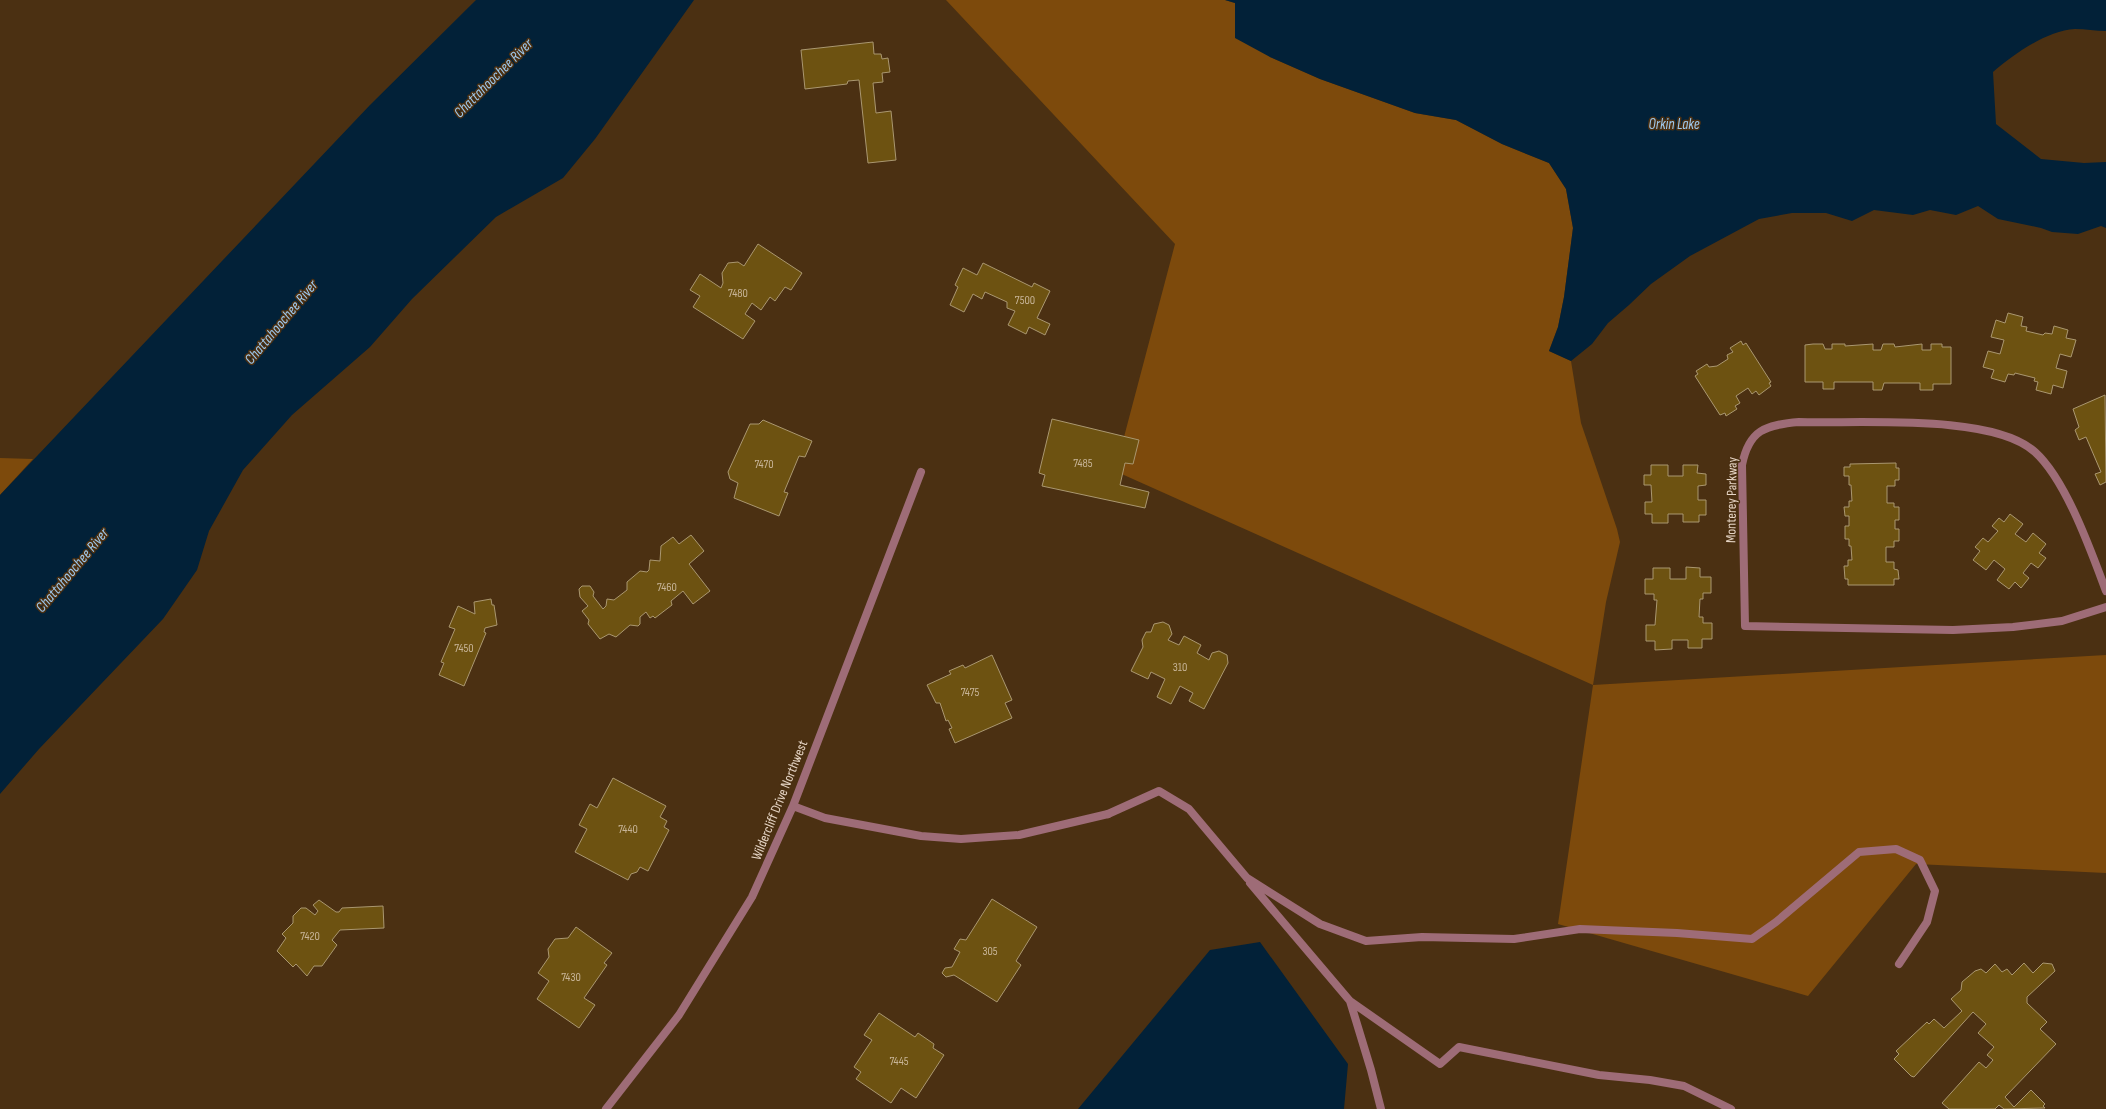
<svg xmlns="http://www.w3.org/2000/svg" width="2106" height="1109" viewBox="0 0 2106 1109" font-family="'Sofia Sans Condensed',sans-serif">
<style>
.green{fill:#7d4a0c}
.water{fill:#022138}
.building{fill:#6d5211;stroke:#aa9770}
.lines{fill:none;stroke-linecap:round;stroke-linejoin:round}
.service{stroke:#9e6c77;stroke-width:8}
.minor{stroke:#9e6c77;stroke-width:8}
.labels{text-anchor:middle;stroke-width:3;stroke-linejoin:round;paint-order:stroke}
.number-label{font-size:12px;fill:#c7b497}
.street-label{font-size:14px;fill:#e5d4c4;stroke:#4b3012}
.water-label{font-size:15px;font-style:italic;fill:#9ec9ee;stroke:#4b3012}
</style>
<rect width="100%" height="100%" fill="#4b3012"/>
<path class="green" d="M 946,0 L 1225,0 L 1235,3 L 1270,57 L 1320,79 L 1415,113 L 1456,120 L 1502,144 L 1549,163 L 1566,189 L 1573,228 L 1564,297 L 1558,327 L 1549,351 L 1571,361 L 1581,423 L 1617,529 L 1620,542 L 1606,602 L 1593,685 L 2106,655 L 2106,873 L 1916,864 L 1808,996 L 1558,924 L 1593,685 L 1115,471 L 1175,244 Z
M 0,458 L 33,459 L 0,495 Z"/>
<path class="water" d="M 476,0 L 694,0 L 595,139 L 563,178 L 496,217 L 412,299 L 370,347 L 292,415 L 243,470 L 209,531 L 197,570 L 163,619 L 39,749 L 0,794 L 0,495 L 370,105 Z
M 1225,0 L 2106,0 L 2106,31 C 2096,31 2085,29 2075,29 C 2046,31 2014,54 1993,72 L 1996,124 L 2041,159 L 2084,163 L 2106,162 L 2106,228 L 2101,226 L 2078,234 L 2052,232 L 2041,228 L 1998,219 L 1978,206 L 1956,215 L 1930,210 L 1913,215 L 1874,210 L 1852,221 L 1826,213 L 1792,213 L 1759,219 L 1690,256 L 1651,284 L 1629,305 L 1608,323 L 1592,344 L 1571,361 L 1549,351 L 1558,327 L 1564,297 L 1573,228 L 1566,189 L 1549,163 L 1502,144 L 1456,120 L 1415,113 L 1320,79 L 1270,57 L 1235,38 L 1235,3 Z
M 1260,942 L 1348,1064 L 1344,1109 L 1078,1109 L 1210,950 Z"/>
<path class="building" d="M 873,42 L 874,54 L 881,54 L 882,59 L 888,58 L 890,72 L 882,73 L 883,82 L 873,83 L 876,113 L 891,111 L 896,160 L 868,163 L 859,80 L 848,81 L 847,84 L 805,89 L 801,50 Z
M 758,244 L 802,273 L 791,290 L 785,287 L 775,301 L 770,297 L 761,310 L 752,303 L 745,314 L 755,321 L 743,339 L 693,307 L 700,296 L 690,290 L 700,274 L 721,288 L 723,283 L 722,273 L 728,263 L 738,262 L 744,266 Z
M 983,263 L 1032,287 L 1034,283 L 1050,291 L 1037,318 L 1050,324 L 1045,335 L 1029,327 L 1026,334 L 1008,325 L 1015,311 L 1007,308 L 1007,302 L 985,292 L 982,299 L 973,294 L 964,312 L 950,305 L 958,287 L 955,285 L 963,268 L 977,275 Z
M 2008,313 L 2023,317 L 2021,326 L 2027,327 L 2026,331 L 2043,335 L 2045,333 L 2052,334 L 2054,326 L 2068,330 L 2066,338 L 2076,340 L 2071,357 L 2060,354 L 2056,368 L 2067,371 L 2063,388 L 2053,385 L 2051,394 L 2036,390 L 2038,382 L 2034,381 L 2035,378 L 2015,373 L 2014,375 L 2008,374 L 2005,382 L 1991,378 L 1994,370 L 1983,367 L 1988,351 L 2000,354 L 2004,340 L 1991,337 L 1996,320 L 2005,323 Z
M 1741,341 L 1743,345 L 1746,343 L 1771,382 L 1769,383 L 1771,386 L 1759,395 L 1756,391 L 1752,394 L 1748,388 L 1736,396 L 1740,403 L 1735,406 L 1737,409 L 1726,416 L 1725,413 L 1720,415 L 1695,376 L 1698,374 L 1696,371 L 1707,364 L 1709,367 L 1717,366 L 1728,359 L 1727,355 L 1733,352 L 1730,348 Z
M 1813,344 L 1823,344 L 1825,349 L 1832,349 L 1832,344 L 1845,344 L 1845,346 L 1873,344 L 1873,350 L 1881,350 L 1883,344 L 1894,344 L 1895,347 L 1922,344 L 1922,350 L 1931,350 L 1931,344 L 1942,344 L 1942,347 L 1951,347 L 1951,384 L 1933,384 L 1933,390 L 1920,390 L 1920,383 L 1884,383 L 1882,390 L 1873,390 L 1873,382 L 1834,382 L 1834,389 L 1823,389 L 1823,382 L 1805,382 L 1805,345 Z
M 2105,395 L 2106,482 L 2100,485 L 2095,474 L 2101,472 L 2086,437 L 2079,440 L 2075,430 L 2079,427 L 2073,409 Z
M 1052,419 L 1139,440 L 1133,464 L 1125,463 L 1120,485 L 1149,492 L 1145,508 L 1042,486 L 1045,475 L 1039,473 Z
M 763,420 L 812,441 L 805,457 L 799,456 L 784,492 L 788,493 L 779,516 L 734,498 L 738,483 L 730,479 L 728,472 L 750,424 L 759,424 Z
M 1896,463 L 1896,468 L 1899,468 L 1899,480 L 1895,480 L 1895,486 L 1887,486 L 1887,503 L 1894,503 L 1894,507 L 1899,507 L 1899,520 L 1895,520 L 1895,529 L 1899,529 L 1899,541 L 1894,541 L 1894,547 L 1886,547 L 1886,562 L 1894,562 L 1894,569 L 1898,570 L 1899,579 L 1894,579 L 1894,585 L 1848,585 L 1848,579 L 1845,579 L 1844,566 L 1848,566 L 1848,560 L 1852,560 L 1851,546 L 1849,546 L 1849,539 L 1845,539 L 1845,526 L 1849,526 L 1849,516 L 1845,516 L 1844,507 L 1849,507 L 1849,501 L 1852,501 L 1851,485 L 1849,485 L 1849,476 L 1844,476 L 1844,467 L 1850,467 L 1850,464 Z
M 1651,465 L 1668,465 L 1668,476 L 1683,476 L 1683,465 L 1698,465 L 1697,473 L 1706,474 L 1706,485 L 1698,486 L 1698,500 L 1706,500 L 1706,515 L 1699,515 L 1699,522 L 1683,522 L 1683,514 L 1668,514 L 1668,523 L 1652,523 L 1652,514 L 1645,514 L 1645,502 L 1652,502 L 1651,485 L 1644,485 L 1644,475 L 1651,475 Z
M 2010,514 L 2023,524 L 2015,534 L 2026,542 L 2033,533 L 2046,544 L 2039,553 L 2046,558 L 2038,568 L 2031,563 L 2023,573 L 2029,578 L 2021,588 L 2015,582 L 2009,589 L 1997,580 L 2005,569 L 1994,560 L 1986,570 L 1973,560 L 1980,551 L 1975,547 L 1983,538 L 1988,542 L 1998,531 L 1992,526 L 1999,518 L 2004,522 Z
M 691,535 L 704,551 L 689,564 L 710,591 L 693,604 L 683,591 L 671,601 L 672,605 L 655,618 L 653,616 L 650,618 L 646,612 L 640,617 L 640,624 L 638,626 L 630,625 L 616,637 L 609,634 L 600,639 L 588,624 L 589,620 L 582,611 L 588,606 L 580,597 L 579,589 L 582,586 L 590,586 L 594,592 L 593,596 L 603,609 L 606,606 L 607,599 L 614,600 L 627,590 L 627,582 L 640,571 L 647,572 L 649,570 L 650,560 L 660,561 L 661,546 L 673,537 L 679,544 Z
M 1686,567 L 1700,568 L 1700,577 L 1711,577 L 1711,593 L 1703,593 L 1703,599 L 1700,599 L 1699,617 L 1703,617 L 1703,623 L 1712,623 L 1712,639 L 1702,639 L 1702,648 L 1688,648 L 1688,640 L 1672,640 L 1672,649 L 1655,650 L 1655,641 L 1646,641 L 1646,625 L 1655,625 L 1657,600 L 1654,600 L 1654,594 L 1645,594 L 1645,579 L 1653,579 L 1653,568 L 1670,568 L 1670,579 L 1686,579 Z
M 491,599 L 492,605 L 494,605 L 497,625 L 485,628 L 484,632 L 486,633 L 464,686 L 439,675 L 444,663 L 441,662 L 455,629 L 449,627 L 458,606 L 475,614 L 474,602 Z
M 1163,622 L 1169,625 L 1172,634 L 1168,640 L 1179,645 L 1184,636 L 1201,645 L 1197,653 L 1209,660 L 1212,653 L 1219,651 L 1227,655 L 1228,663 L 1204,709 L 1189,701 L 1193,693 L 1180,686 L 1171,704 L 1157,697 L 1165,679 L 1151,672 L 1148,679 L 1131,671 L 1143,647 L 1142,640 L 1146,632 L 1151,632 L 1154,624 Z
M 992,655 L 1012,700 L 1005,703 L 1012,718 L 955,743 L 949,729 L 952,728 L 948,720 L 946,721 L 940,703 L 936,703 L 927,685 L 951,674 L 949,671 L 963,665 L 965,668 Z
M 613,778 L 666,806 L 660,817 L 667,821 L 664,827 L 669,830 L 648,871 L 640,867 L 637,872 L 631,874 L 628,880 L 575,852 L 587,829 L 579,825 L 590,804 L 597,808 Z
M 992,899 L 1037,927 L 1016,961 L 1021,965 L 997,1002 L 954,975 L 946,977 L 942,973 L 945,968 L 952,967 L 960,952 L 954,949 L 960,939 L 966,940 Z
M 319,900 L 336,912 L 339,912 L 342,908 L 383,906 L 384,928 L 340,930 L 332,940 L 337,945 L 322,966 L 314,966 L 307,976 L 296,964 L 293,967 L 277,951 L 286,938 L 282,934 L 293,923 L 293,916 L 301,908 L 306,908 L 315,915 L 318,911 L 313,905 Z
M 576,927 L 612,953 L 604,963 L 607,965 L 584,998 L 595,1005 L 579,1028 L 537,999 L 549,981 L 538,973 L 549,957 L 548,949 L 555,939 L 568,938 Z
M 2024,963 L 2033,973 L 2043,963 L 2052,964 L 2055,971 L 2027,997 L 2027,1003 L 2047,1022 L 2040,1029 L 2056,1044 L 2005,1097 L 2014,1107 L 2031,1090 L 2045,1104 L 2043,1106 L 2045,1108 L 2004,1109 L 1999,1105 L 1995,1109 L 1949,1109 L 1942,1103 L 1979,1062 L 1986,1068 L 1993,1060 L 1987,1055 L 1994,1047 L 1978,1033 L 1986,1024 L 1973,1012 L 1914,1077 L 1911,1076 L 1894,1059 L 1899,1054 L 1896,1051 L 1927,1022 L 1929,1024 L 1934,1019 L 1944,1028 L 1962,1011 L 1951,999 L 1961,990 L 1962,982 L 1975,971 L 1981,969 L 1986,973 L 1995,964 L 2002,972 L 2007,969 L 2012,975 Z
M 879,1013 L 915,1037 L 918,1033 L 934,1044 L 933,1048 L 944,1055 L 916,1098 L 901,1088 L 891,1103 L 856,1079 L 861,1072 L 854,1067 L 872,1040 L 864,1035 Z"/>
<g class="lines">
<path class="service" d="M 1108,814 L 1159,791 L 1189,809 L 1247,878 L 1320,924 L 1366,941 L 1422,937 L 1514,939 L 1580,929 L 1677,933 L 1752,939 L 1776,922 L 1859,852 L 1896,849 L 1920,860 L 1935,891 L 1927,922 L 1899,964
M 1250,883 L 1350,1001 L 1440,1064 L 1459,1047 L 1599,1075 L 1650,1080 L 1684,1086 L 1731,1109
M 1350,1001 L 1371,1070 L 1381,1109"/>
<path class="minor" d="M 2106,591 C 2091,551 2066,480 2035,452 C 1993,413 1856,424 1799,422 C 1765,425 1749,430 1742,465 L 1745,626 L 1953,630 L 2013,627 L 2062,621 L 2106,607
M 793,806 L 825,818 L 921,836 L 961,839 L 1019,835 L 1108,814
M 606,1109 L 679,1015 L 752,897 L 793,806 L 921,472"/>
</g>
<g class="labels">
<g class="number-label">
<text x="738" y="297">7480</text>
<text x="1025" y="304">7500</text>
<text x="1083" y="467">7485</text>
<text x="764" y="468">7470</text>
<text x="667" y="591">7460</text>
<text x="464" y="652">7450</text>
<text x="1180" y="671">310</text>
<text x="970" y="696">7475</text>
<text x="628" y="833">7440</text>
<text x="310" y="940">7420</text>
<text x="990" y="955">305</text>
<text x="571" y="981">7430</text>
<text x="899" y="1065">7445</text>
</g>
<g class="street-label">
<text transform="translate(1731 500) rotate(-89)" y="5">Monterey Parkway</text>
<text transform="translate(779 800) rotate(-68)" y="5">Wildercliff Drive Northwest</text>
</g>
<g class="water-label">
<text transform="translate(493 78) rotate(-45)" y="5">Chattahoochee River</text>
<text x="1674" y="129">Orkin Lake</text>
<text transform="translate(281 322) rotate(-50)" y="5">Chattahoochee River</text>
<text transform="translate(72 570) rotate(-50)" y="5">Chattahoochee River</text>
</g>
</g>
</svg>
